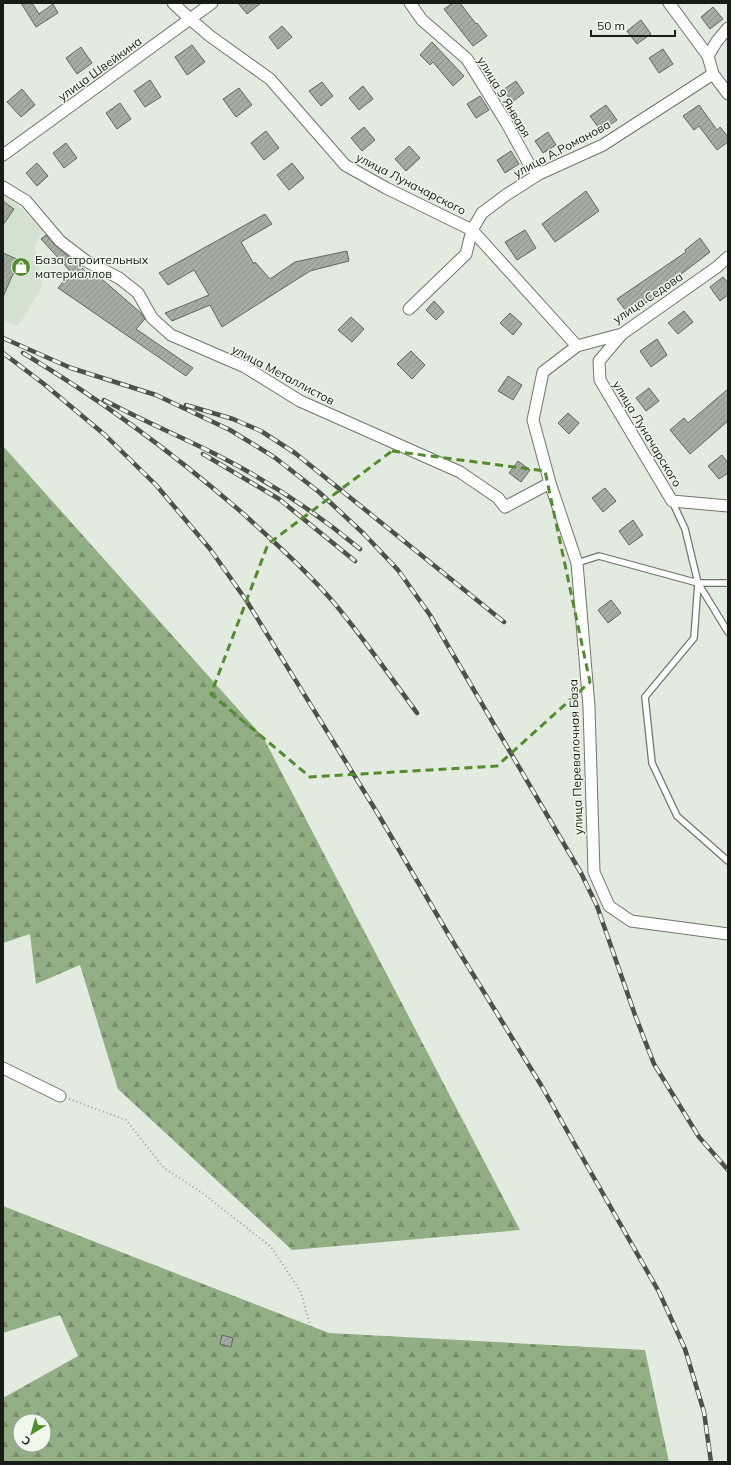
<svg xmlns="http://www.w3.org/2000/svg" width="731" height="1465" viewBox="0 0 731 1465" font-family="Mulish,sans-serif">
<style>
.built{fill:#d5e1d0}
.forest{fill:url(#forest-firs);fill-rule:evenodd}
.building{fill:url(#building-hatch);stroke:#61685e}
.lines{fill:none;stroke-linecap:round;stroke-linejoin:round}
.lane-casing{stroke:#6f766c;stroke-width:8}
.street-casing{stroke:#6f766c;stroke-width:13}
.path{stroke:#9a9f97;stroke-width:2;stroke-dasharray:1 3;stroke-linecap:butt}
.lane{stroke:#fff;stroke-width:5.5}
.street{stroke:#fff;stroke-width:11}
.rail-casing{stroke:#4e514b;stroke-width:4.5}
.rail{stroke:#f0f8ec;stroke-width:3;stroke-dasharray:9;stroke-linecap:butt}
.marked{fill:none;stroke:#528d2b;stroke-width:3;stroke-dasharray:8 5;stroke-linejoin:round}
.labels{text-anchor:middle;stroke-width:3;stroke-linejoin:round;paint-order:stroke}
.street-label{font-size:12px;fill:#191b17;stroke:#f0f8ec}
.poi-label{font-size:12px;fill:#191b17;stroke:#f0f8ec;text-anchor:start}
</style>
<defs>
<pattern id="forest-firs" width="22" height="20" patternUnits="userSpaceOnUse"><rect width="22" height="20" fill="#92ae85"/><path d="M5 1l3.5 6h-7zM16 11l3.5 6h-7z" fill="#768d6c"/></pattern>
<pattern id="building-hatch" width="6" height="6" patternUnits="userSpaceOnUse"><rect width="6" height="6" fill="#a5aca2"/><path d="M-1 1l2-2M0 6l6-6M5 7l2-2" fill="none" stroke="#8d938b"/></pattern>
</defs>
<rect width="100%" height="100%" fill="#e3eadf"/>
<path class="built" d="M 3,194 L 15,203 L 43,229 L 35,246 L 42,287 L 18,326 L 3,320 Z"/>
<path class="forest" d="M 3,446 L 263,737 L 520,1230 L 292,1250 L 118,1089 L 80,965 L 36,984 L 30,934 L 3,943 Z
M 3,1206 L 329,1333 L 645,1350 L 669,1462 L 3,1462 L 3,1398 L 78,1356 L 60,1315 L 3,1333 ZM 20,1421 L 44,1421 L 44,1445 L 20,1445 Z"/>
<path class="building" d="M 21,3 L 32,3 L 39,14 L 53,4 L 58,13 L 36,27 Z
M 238,3 L 261,3 L 247,14 Z
M 453,3 L 460,3 L 476,24 L 477,23 L 487,36 L 473,46 L 444,9 Z
M 713,7 L 723,19 L 710,29 L 701,17 Z
M 641,20 L 651,34 L 637,44 L 627,31 Z
M 282,26 L 292,37 L 278,49 L 269,37 Z
M 432,42 L 464,76 L 453,86 L 433,62 L 430,65 L 420,55 Z
M 192,45 L 205,62 L 187,75 L 175,57 Z
M 81,47 L 92,63 L 77,74 L 66,58 Z
M 663,49 L 673,64 L 659,73 L 649,58 Z
M 150,80 L 161,97 L 145,107 L 134,91 Z
M 516,81 L 524,93 L 512,102 L 503,90 Z
M 322,82 L 333,96 L 321,106 L 309,91 Z
M 363,86 L 373,99 L 359,110 L 349,98 Z
M 239,88 L 252,105 L 236,117 L 223,99 Z
M 22,89 L 35,105 L 21,117 L 7,102 Z
M 480,96 L 489,110 L 476,118 L 467,104 Z
M 120,103 L 131,119 L 117,129 L 106,113 Z
M 606,105 L 617,120 L 601,131 L 590,116 Z
M 699,105 L 717,130 L 720,127 L 728,137 L 728,142 L 717,150 L 699,126 L 694,130 L 683,116 Z
M 364,127 L 375,140 L 362,151 L 351,138 Z
M 266,131 L 279,148 L 264,160 L 251,143 Z
M 548,132 L 556,145 L 543,153 L 535,141 Z
M 66,143 L 77,158 L 64,168 L 53,153 Z
M 409,146 L 420,158 L 406,171 L 395,159 Z
M 511,151 L 519,164 L 505,173 L 497,160 Z
M 37,163 L 48,176 L 37,186 L 26,173 Z
M 292,163 L 304,178 L 289,190 L 277,175 Z
M 586,191 L 599,211 L 555,242 L 542,224 Z
M 3,201 L 14,209 L 3,225 Z
M 265,214 L 272,224 L 241,242 L 254,264 L 255,262 L 270,279 L 295,262 L 347,251 L 349,261 L 310,271 L 222,327 L 210,305 L 172,321 L 165,313 L 209,295 L 194,270 L 168,285 L 159,273 Z
M 525,230 L 536,248 L 517,260 L 505,242 Z
M 46,235 L 56,246 L 77,263 L 93,279 L 96,274 L 141,313 L 145,319 L 136,329 L 193,368 L 186,376 L 58,288 L 71,272 L 41,239 Z
M 700,238 L 710,252 L 667,285 L 668,287 L 629,315 L 617,299 L 686,252 L 685,250 Z
M 3,253 L 19,260 L 3,297 Z
M 723,277 L 728,283 L 728,295 L 720,301 L 710,287 Z
M 434,301 L 444,312 L 436,320 L 426,310 Z
M 684,311 L 693,322 L 678,334 L 668,323 Z
M 510,313 L 522,324 L 513,335 L 500,323 Z
M 351,317 L 364,329 L 352,342 L 338,330 Z
M 657,339 L 667,355 L 651,367 L 640,351 Z
M 411,351 L 425,365 L 412,379 L 397,364 Z
M 508,376 L 522,385 L 513,400 L 498,391 Z
M 649,388 L 659,401 L 646,411 L 636,398 Z
M 728,389 L 728,421 L 690,454 L 670,430 L 684,418 L 688,423 Z
M 568,413 L 579,423 L 569,434 L 558,423 Z
M 722,455 L 728,463 L 728,473 L 719,479 L 708,466 Z
M 518,461 L 530,470 L 521,482 L 509,473 Z
M 605,488 L 616,501 L 603,512 L 592,498 Z
M 633,520 L 643,535 L 629,545 L 619,531 Z
M 611,600 L 621,613 L 608,623 L 598,610 Z
M 222,1335 L 233,1338 L 231,1347 L 220,1344 Z"/>
<g class="lines">
<g class="lane-casing">
<path id="lane" d="M 672,501 L 685,529 L 698,583 L 728,583
M 577,563 L 599,556 L 698,583 L 728,632
M 698,583 L 694,638 L 645,697 L 652,763 L 677,816 L 728,861"/>
</g>
<g class="street-casing">
<path id="street" d="M 173,3 L 190,19 L 210,36 L 270,79 L 345,165 L 386,188 L 472,230 L 577,346
M 410,3 L 422,20 L 467,59 L 506,122 L 529,164 L 539,174
M 669,3 L 708,56 L 713,74 L 728,94
M 708,56 L 717,41 L 728,28
M 3,155 L 212,3
M 3,187 L 26,201 L 60,241 L 86,261 L 119,278 L 138,293 L 152,318 L 171,335 L 245,367 L 300,401 L 460,472 L 498,498 L 505,507 L 550,483 L 533,420 L 543,372 L 577,346 L 622,334 L 717,267 L 728,257
M 409,309 L 466,254 L 472,230 L 482,213 L 506,195 L 539,174 L 603,145 L 713,74
M 622,334 L 599,361 L 600,380 L 672,501 L 728,506
M 550,483 L 577,563 L 589,707 L 594,872 L 609,906 L 631,921 L 728,934
M 3,1068 L 60,1096"/>
</g>
<path class="path" d="M 69,1099 L 126,1120 L 164,1168 L 201,1192 L 271,1247 L 301,1292 L 315,1345 L 313,1392 L 321,1413 L 346,1448 L 347,1462"/>
<use href="#lane" class="lane"/>
<use href="#street" class="street"/>
<g class="rail-casing">
<path id="rail" d="M 3,338 L 71,368 L 156,395 L 230,430 L 274,457 L 319,492 L 364,534 L 398,570 L 430,615 L 581,873 L 597,906 L 635,1015 L 654,1064 L 699,1137 L 728,1170
M 3,353 L 44,384 L 105,435 L 156,485 L 210,549 L 246,600 L 378,814 L 450,937 L 541,1085 L 659,1292 L 685,1349 L 704,1412 L 711,1462
M 23,353 C 103,401 177,456 247,517 C 277,545 309,573 335,604 C 364,639 390,676 417,713
M 104,400 C 143,421 184,438 223,458 C 271,483 318,514 360,549
M 186,405 L 233,419 L 261,431 L 295,453 L 504,622
M 203,454 L 279,499 L 355,561"/>
</g>
<use href="#rail" class="rail"/>
</g>
<path class="marked" d="M 392,451 L 545,471 L 590,682 L 497,766 L 310,777 L 211,694 L 268,544 Z"/>
<defs>
<g id="shop-disc" transform="scale(1)"><circle r="9.5" fill="#528d2b" stroke="#f0f8ec"/><path d="M-5-2.5h2.3a2.7 3.5 0 0 1 5.4 0H5L5.5 6h-11ZM-1.5-2.5h3a1.5 2.3 0 0 0-3 0Z" fill="#fff"/></g>
</defs>
<g fill-rule="evenodd">
<use href="#shop-disc" x="21" y="267"/>
</g>
<g class="labels">
<g class="street-label">
<text transform="translate(100 69) rotate(-36)" y="4">улица Швейкина</text>
<text transform="translate(504 97) rotate(59)" y="4">улица 9 Января</text>
<text transform="translate(562 149) rotate(-28)" y="4">улица А.Романова</text>
<text transform="translate(411 184) rotate(27)" y="4">улица Луначарского</text>
<text transform="translate(648 298) rotate(-34)" y="4">улица Седова</text>
<text transform="translate(283 375) rotate(28)" y="4">улица Металлистов</text>
<text transform="translate(647 434) rotate(59)" y="4">улица Луначарского</text>
<text transform="translate(576 757) rotate(-92)" y="4">улица Перевалочная База</text>
</g>
<g class="poi-label">
<text x="35" y="264">База cтроительных<tspan x="35" dy="14">материаллов</tspan></text>
</g>
</g>
<rect width="731" height="1465" fill="none" stroke="#191b17" stroke-width="8"/>
<g transform="translate(32 1433) rotate(217)"><circle r="19" fill="#f0f8ec" stroke="#9aa097"/>
<path d="M0-3L7 15L0 10L-7 15Z" fill="#528d2b"/>
<text y="-6" font-size="11" font-weight="bold" text-anchor="middle" fill="#191b17">С</text>
</g>
<path d="M591 30v6h84v-6" fill="none" stroke="#191b17" stroke-width="2"/>
<text x="597" y="30" font-size="12" fill="#191b17" stroke="#f0f8ec" stroke-width="3" paint-order="stroke">50 m</text>
</svg>
